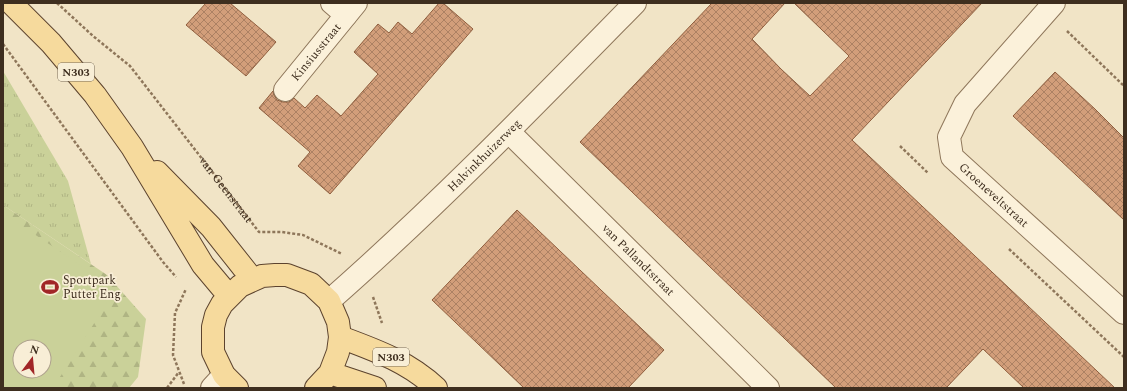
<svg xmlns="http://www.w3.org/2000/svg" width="1127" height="391" viewBox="0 0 1127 391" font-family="Spectral,serif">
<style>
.grass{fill:url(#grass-tufts)}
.forest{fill:url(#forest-firs)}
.pitch{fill:#cad199;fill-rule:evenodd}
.building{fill:url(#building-cross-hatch);stroke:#8f5e3e}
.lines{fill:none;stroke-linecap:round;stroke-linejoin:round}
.minor-casing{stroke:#8e765a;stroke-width:24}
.major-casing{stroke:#5c432e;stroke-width:24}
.path{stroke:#8e765a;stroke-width:2.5;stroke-dasharray:3 2;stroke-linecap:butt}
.minor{stroke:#fbf1da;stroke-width:22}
.major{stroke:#f6da9d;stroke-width:22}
.labels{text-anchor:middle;stroke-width:3.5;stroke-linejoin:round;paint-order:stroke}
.shield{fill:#f8eed6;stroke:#766856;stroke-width:1}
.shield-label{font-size:11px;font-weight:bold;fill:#3e2e1f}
.street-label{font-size:12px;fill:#3e2e1f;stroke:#f8eed6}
.poi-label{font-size:12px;fill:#3e2e1f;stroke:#f8eed6;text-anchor:start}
</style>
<defs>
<pattern id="grass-tufts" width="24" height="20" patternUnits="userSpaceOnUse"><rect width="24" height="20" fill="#cad199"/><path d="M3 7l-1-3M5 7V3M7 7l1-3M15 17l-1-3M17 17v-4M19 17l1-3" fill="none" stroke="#afb483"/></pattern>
<pattern id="forest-firs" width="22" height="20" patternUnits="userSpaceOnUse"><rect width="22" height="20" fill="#cad199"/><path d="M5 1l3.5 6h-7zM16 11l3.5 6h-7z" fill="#afb483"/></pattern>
<pattern id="building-cross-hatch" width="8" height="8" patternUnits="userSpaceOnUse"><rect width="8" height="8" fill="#d29e7a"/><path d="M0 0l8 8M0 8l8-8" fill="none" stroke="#ac8163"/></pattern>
</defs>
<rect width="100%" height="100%" fill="#f1e4c6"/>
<path class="grass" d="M 3,71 L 68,181 L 91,264 L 3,205 Z"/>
<path class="forest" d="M 3,205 L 107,275 L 146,319 L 138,377 L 129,388 L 11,388 L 44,371 L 44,347 L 3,234 Z"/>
<path class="pitch" d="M 3,213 L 89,271 L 107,303 L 53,388 L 3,388 ZM 20,347 L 44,347 L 44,371 L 20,371 Z"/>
<path class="building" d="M 206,3 L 230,3 L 276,42 L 246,76 L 186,25 Z
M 439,3 L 443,3 L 473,29 L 330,194 L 298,166 L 310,152 L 259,108 L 273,91 L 274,95 L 277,100 L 283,102 L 289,102 L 294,98 L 305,108 L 317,95 L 341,116 L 378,74 L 354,52 L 378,24 L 389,33 L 398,22 L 412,34 Z
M 712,3 L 785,3 L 752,39 L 781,69 L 810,96 L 849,56 L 794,3 L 982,3 L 852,140 L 1115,388 L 1024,388 L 983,349 L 946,388 L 836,388 L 580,142 Z
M 1055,72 L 1095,109 L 1124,138 L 1124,220 L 1013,116 Z
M 517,210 L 664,350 L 628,388 L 524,388 L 432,300 Z"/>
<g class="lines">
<g class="minor-casing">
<g id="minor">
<path d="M 332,3 L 346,15"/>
<path id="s2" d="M 1054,3 L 965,104 L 949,137 L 952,157 L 1124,313"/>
<path id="s3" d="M 285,90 L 356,3"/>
<path id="s4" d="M 509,132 L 768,388"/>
<path id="s5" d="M 329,301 C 436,207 535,105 635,3"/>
<path d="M 212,388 L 224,375"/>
</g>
</g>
<g class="major-casing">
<path id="major" d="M 11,3 L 51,43 L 95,95 L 132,147 L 203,265 L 229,296
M 157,172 L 211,227 L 253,280
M 340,337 C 375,350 409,362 436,388
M 330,373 L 375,388
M 237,388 L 224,375 L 213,352 L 213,327 L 216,315 L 222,304 L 240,286 L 262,276 L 275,275 L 287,275 L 311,284 L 329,301 L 338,322 L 340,337 L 338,352 L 330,373 L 316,388"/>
</g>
<g class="path">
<path id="s1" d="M 57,3 L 93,36 L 130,66 L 259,232 L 282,232 L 303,235 L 342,254"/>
<path d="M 1067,31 L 1124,86"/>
<path d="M 3,44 L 163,262 L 176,277"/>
<path d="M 900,146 L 928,173"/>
<path d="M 1009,249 L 1124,357"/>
<path d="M 373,297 L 382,323"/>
<path d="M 184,384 L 173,355 L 175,313 L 186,289"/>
<path d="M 167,388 L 179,372"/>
</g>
<use href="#minor" class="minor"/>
<use href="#major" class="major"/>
</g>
<defs>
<g id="stadium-bare" transform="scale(1.38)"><path d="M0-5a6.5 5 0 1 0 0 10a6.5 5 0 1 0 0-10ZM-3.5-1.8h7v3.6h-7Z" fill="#a12627" stroke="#f8eed6" stroke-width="2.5" paint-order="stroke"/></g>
</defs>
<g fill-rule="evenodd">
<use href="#stadium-bare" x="50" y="287"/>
</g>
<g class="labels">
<g class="shield">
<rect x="58" y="63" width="36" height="18" rx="3"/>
<rect x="373" y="348" width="36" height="18" rx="3"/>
</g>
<g class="shield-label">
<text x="76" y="76">N303</text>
<text x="391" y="361">N303</text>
</g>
<g class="street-label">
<text dy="4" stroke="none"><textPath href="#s3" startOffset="49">Kinsiusstraat</textPath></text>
<text dy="4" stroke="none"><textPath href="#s5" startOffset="213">Halvinkhuizerweg</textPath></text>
<text dy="4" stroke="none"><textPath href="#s1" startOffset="253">van Geenstraat</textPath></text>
<text dy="4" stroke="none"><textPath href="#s2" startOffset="248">Groeneveltstraat</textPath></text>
<text dy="4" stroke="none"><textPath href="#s4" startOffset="182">van Pallandtstraat</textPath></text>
</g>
<g class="poi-label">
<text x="63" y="284">Sportpark<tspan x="63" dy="14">Putter Eng</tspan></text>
</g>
</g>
<rect width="1127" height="391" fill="none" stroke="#3e2e1f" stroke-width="8"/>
<g transform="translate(32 359) rotate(16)"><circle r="19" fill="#f8eed6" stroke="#aea18d"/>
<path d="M0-3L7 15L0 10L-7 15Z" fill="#a12627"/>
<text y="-6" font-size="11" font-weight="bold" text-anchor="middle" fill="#3e2e1f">N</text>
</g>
</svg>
